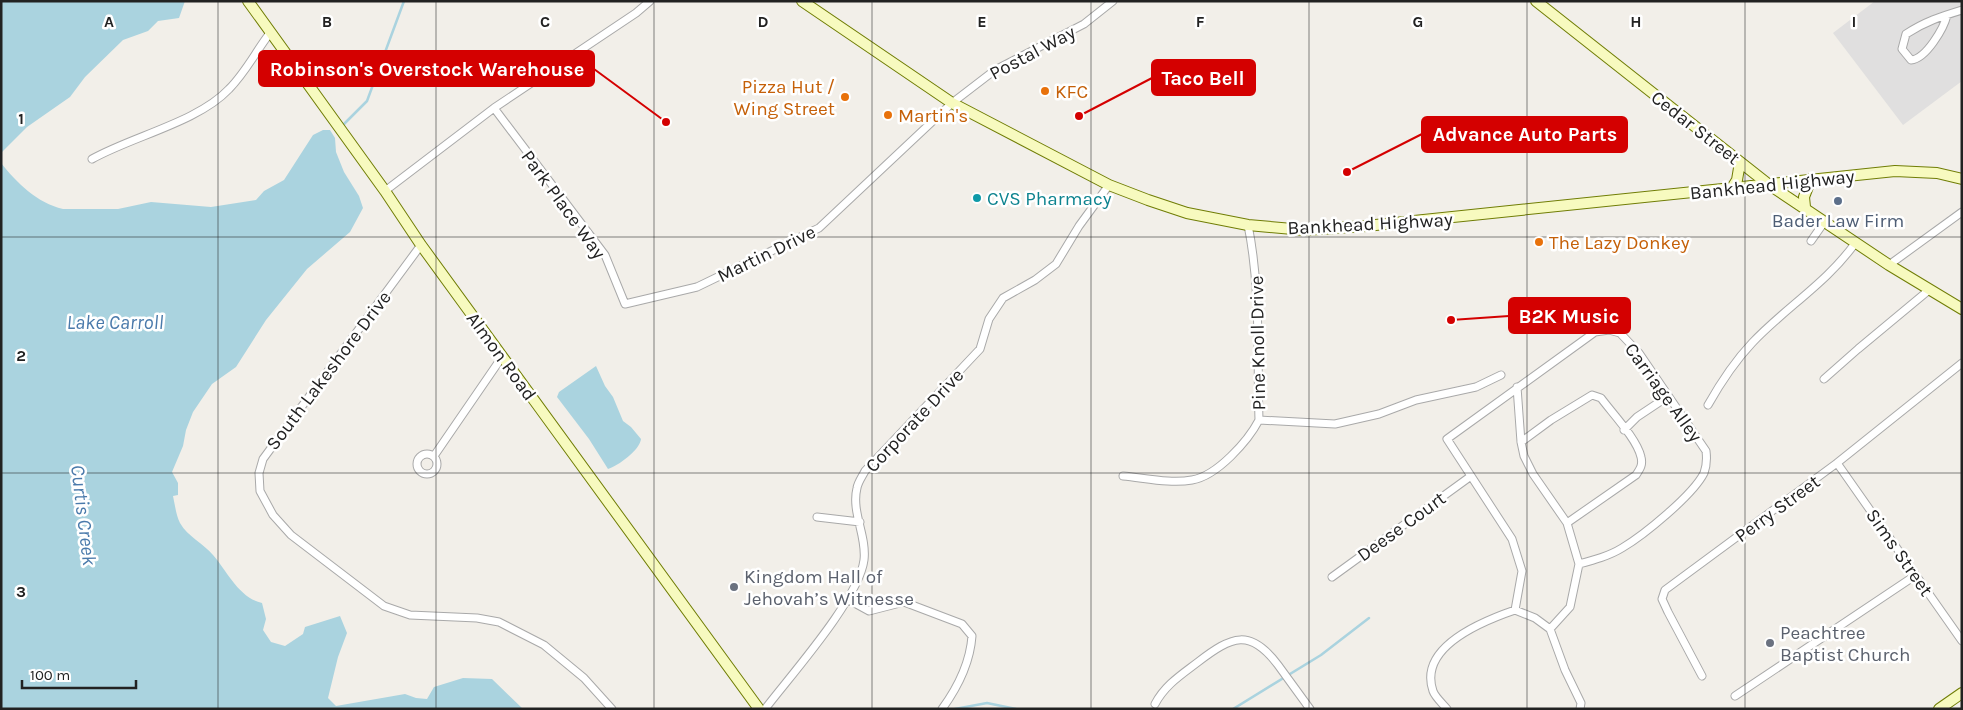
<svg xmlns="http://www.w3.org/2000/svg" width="1963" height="710" viewBox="0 0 1963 710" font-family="Karla,sans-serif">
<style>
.residential{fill:#e0dfdf}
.water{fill:#aad3df}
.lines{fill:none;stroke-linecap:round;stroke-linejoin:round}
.stream{stroke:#aad3df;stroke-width:2.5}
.street-casing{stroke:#a9a9a9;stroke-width:9}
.secondary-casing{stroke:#707d05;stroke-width:12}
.street{stroke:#fff;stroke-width:7}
.secondary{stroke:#f7fabf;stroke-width:10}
.grid{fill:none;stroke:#222;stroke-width:1;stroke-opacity:0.55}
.food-dot{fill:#e8710a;stroke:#fff;stroke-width:2}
.culture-dot{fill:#0f9aa8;stroke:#fff;stroke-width:2}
.service-dot{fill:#5c6f8a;stroke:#fff;stroke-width:2}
.worship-dot{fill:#6b7280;stroke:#fff;stroke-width:2}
.labels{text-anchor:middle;stroke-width:5;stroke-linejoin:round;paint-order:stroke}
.street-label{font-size:19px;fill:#222;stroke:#fff}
.food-label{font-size:19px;fill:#c56008;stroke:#fff;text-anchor:start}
.culture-label{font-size:19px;fill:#0d838f;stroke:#fff;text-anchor:start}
.service-label{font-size:19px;fill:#4e5e75;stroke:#fff}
.worship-label{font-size:19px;fill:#5b616d;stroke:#fff;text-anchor:start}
.water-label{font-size:20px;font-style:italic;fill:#4a7aab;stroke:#fff}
.grid-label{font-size:16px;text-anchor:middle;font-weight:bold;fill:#222;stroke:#fff;stroke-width:5;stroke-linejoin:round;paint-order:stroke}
.leader{fill:none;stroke:#d40000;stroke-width:2}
.callout-dot{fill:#d40000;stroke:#fff;stroke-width:2}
.callout{fill:#d40000;stroke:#d40000;stroke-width:2}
.callout-label{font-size:20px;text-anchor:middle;font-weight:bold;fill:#fff}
</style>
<rect width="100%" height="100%" fill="#f2efe9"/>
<path class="residential" d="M 1875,1 L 1962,1 L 1962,81 L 1903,125 L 1833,33 Z"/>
<path class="water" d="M 1,1 L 185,1 L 179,18 L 158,21 L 148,31 L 123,40 L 85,77 L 70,97 L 27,127 L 2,152 Z
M 323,130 L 330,130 L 335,138 L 336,152 L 344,172 L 359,196 L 363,208 L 350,232 L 307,269 L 266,320 L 236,367 L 212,384 L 193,412 L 186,430 L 183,446 L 172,472 L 178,483 L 178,495 L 173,496 C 175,505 176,515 180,523 C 188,537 203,543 213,555 C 227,571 239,598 262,603 L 266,619 L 263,630 L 271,642 L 285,646 L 303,634 L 305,627 L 340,616 L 347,633 L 338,657 L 328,698 L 336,706 L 405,694 L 416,698 L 427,699 L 434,687 L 463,678 L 492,679 L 523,709 L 1,709 L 1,163 C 17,183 37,203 63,209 L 118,209 L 151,202 L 211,207 L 256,200 L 264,191 L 284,180 L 313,135 Z
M 596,366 L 605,386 L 613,397 L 623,421 L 631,427 L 641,439 C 640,450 618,466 608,469 L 589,439 L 557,397 L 559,392 Z"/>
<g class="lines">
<path class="stream" d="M 344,124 L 367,101 L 404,1
M 955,709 L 987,703 L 1016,709
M 1233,709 L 1321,655 L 1369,618"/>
<g class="street-casing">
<path id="street" d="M 1947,15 C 1944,28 1926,59 1911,60 L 1902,49 L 1906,34 C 1924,22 1942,16 1962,10
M 494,108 L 605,255 L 625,304 L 697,287 L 819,228 L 952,103 L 995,70 L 1084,24 L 1113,1
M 92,159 C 133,136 198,122 229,89 C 246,72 256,51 270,33
M 385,191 L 494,108 L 636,13 L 650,1
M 1811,241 L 1825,221
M 421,245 L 263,459 L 259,473 L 260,491 L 273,515 L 291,535 L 384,606 L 410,615 L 477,618 L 499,622 L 544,645 L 584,678 L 612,709
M 1889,265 L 1962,212
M 1824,379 L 1858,349 L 1929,290
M 1517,387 L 1521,442 L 1524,456 L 1533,474 L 1567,523 L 1579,564 L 1570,607 L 1550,629
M 1708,405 C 1721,382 1734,362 1752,343 C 1786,307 1827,283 1856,242
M 1259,420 L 1335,424 L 1379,414 L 1416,400 L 1476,387 L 1501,375
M 1624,430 L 1637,417 L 1667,397
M 1521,442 L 1551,420 L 1592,395 L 1601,398 C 1612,413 1637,439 1641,457 C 1643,465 1640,469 1636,475 L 1567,523
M417 464a10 10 0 1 1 20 0a10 10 0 1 1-20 0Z
M 434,456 L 502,357
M 1837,463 L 1962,641
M 1123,476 C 1145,478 1171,484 1192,480 C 1217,476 1248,441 1259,420 C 1257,355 1261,289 1248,225
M 817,517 L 860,522
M 1332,577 L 1471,476
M 849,600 L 869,611 L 904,602 L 962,624 L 972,636 C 970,664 958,687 942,709
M 1515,610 L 1522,571 L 1512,539 L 1447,439 L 1595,332 L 1609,330 L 1620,333 L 1639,353 L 1706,451 C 1707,459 1707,465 1704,473 C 1693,495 1644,535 1622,548 C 1609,556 1594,560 1579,564
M 1702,676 L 1668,612 L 1662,599 L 1665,590 L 1837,463 L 1962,363
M 1735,696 L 1916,575
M 1155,704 C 1165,685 1181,675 1198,662 C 1232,636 1250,628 1278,665 C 1289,680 1299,694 1310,709
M 765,709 C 790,676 859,599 864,560 C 867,536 851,512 857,488 C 858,482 862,477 865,471 L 980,349 L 989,319 L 1003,298 L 1035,280 L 1056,264 L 1079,226 L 1109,185
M 1447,709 C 1443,704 1435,697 1433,691 C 1418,647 1483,621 1515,610 L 1535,618 L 1550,629 L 1565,670 L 1581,703 L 1580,709"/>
</g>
<g class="secondary-casing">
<path id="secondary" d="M 248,1 L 385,191 L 421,245 L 759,709
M 802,1 L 952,103 L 1109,185 L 1148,200 L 1187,213 L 1248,225 L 1304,230 L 1366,226 L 1895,171 L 1937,173 L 1962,179
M 1536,1 L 1768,184 L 1889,265 L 1962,309
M 1732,188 L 1737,180 L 1740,162
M 1805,207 L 1804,197 L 1811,179
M 1939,709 L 1962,693"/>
</g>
<use href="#street" class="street"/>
<use href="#secondary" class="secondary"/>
</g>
<path class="grid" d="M 218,1 L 218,709M 436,1 L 436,709M 654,1 L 654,709M 872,1 L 872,709M 1091,1 L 1091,709M 1309,1 L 1309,709M 1527,1 L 1527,709M 1745,1 L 1745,709M 1,237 L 1962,237M 1,473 L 1962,473"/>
<g class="food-dot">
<circle cx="1045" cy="91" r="5"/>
<circle cx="845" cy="97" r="5"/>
<circle cx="888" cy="115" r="5"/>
<circle cx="1539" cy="242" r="5"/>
</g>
<circle class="culture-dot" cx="977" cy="198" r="5"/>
<circle class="service-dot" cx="1838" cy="201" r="5"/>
<g class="worship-dot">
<circle cx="734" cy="587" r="5"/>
<circle cx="1770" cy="643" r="5"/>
</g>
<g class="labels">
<g class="street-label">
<text transform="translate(1032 52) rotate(-28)" y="7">Postal Way</text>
<text transform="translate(1696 127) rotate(38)" y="7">Cedar Street</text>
<text transform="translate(1772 184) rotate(-6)" y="7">Bankhead Highway</text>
<text transform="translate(564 204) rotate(54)" y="7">Park Place Way</text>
<text transform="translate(1370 223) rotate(-3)" y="7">Bankhead Highway</text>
<text transform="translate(766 253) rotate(-26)" y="7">Martin Drive</text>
<text transform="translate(1257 343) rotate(-91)" y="7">Pine Knoll Drive</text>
<text transform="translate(502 356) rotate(54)" y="7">Almon Road</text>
<text transform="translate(328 370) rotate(-53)" y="7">South Lakeshore Drive</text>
<text transform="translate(1664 392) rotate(54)" y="7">Carriage Alley</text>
<text transform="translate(914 420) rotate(-47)" y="7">Corporate Drive</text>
<text transform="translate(1777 508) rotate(-36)" y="7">Perry Street</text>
<text transform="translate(1401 526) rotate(-36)" y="7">Deese Court</text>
<text transform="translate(1900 552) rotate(55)" y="7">Sims Street</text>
</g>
<g class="food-label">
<text x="835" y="93" text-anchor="end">Pizza Hut /<tspan x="835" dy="22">Wing Street</tspan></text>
<text x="1055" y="98">KFC</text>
<text x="898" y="122">Martin's</text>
<text x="1549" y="249">The Lazy Donkey</text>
</g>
<g class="culture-label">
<text x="987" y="205">CVS Pharmacy</text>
</g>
<g class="service-label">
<text x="1838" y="227">Bader Law Firm</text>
</g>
<g class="worship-label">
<text x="744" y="583">Kingdom Hall of<tspan x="744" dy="22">Jehovah’s Witnesse</tspan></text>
<text x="1780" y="639">Peachtree<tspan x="1780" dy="22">Baptist Church</tspan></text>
</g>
<g class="water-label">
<text x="115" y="329">Lake Carroll</text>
<text transform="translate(84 515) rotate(83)" y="7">Curtis Creek</text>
</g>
</g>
<g class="grid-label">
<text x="109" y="27">A</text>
<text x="327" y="27">B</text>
<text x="545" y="27">C</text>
<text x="763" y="27">D</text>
<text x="982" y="27">E</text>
<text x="1200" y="27">F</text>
<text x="1418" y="27">G</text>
<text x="1636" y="27">H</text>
<text x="1854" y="27">I</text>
<text x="21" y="124">1</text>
<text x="21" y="361">2</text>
<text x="21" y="597">3</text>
</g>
<path class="leader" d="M666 122L594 69M1079 116L1152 78M1347 172L1422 134M1451 320L1509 316"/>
<g class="callout-dot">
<circle cx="666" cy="122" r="5"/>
<circle cx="1079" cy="116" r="5"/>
<circle cx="1347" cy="172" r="5"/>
<circle cx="1451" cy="320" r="5"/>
</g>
<g class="callout">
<rect x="259" y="51" width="335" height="35" rx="5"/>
<rect x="1152" y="60" width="103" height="35" rx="5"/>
<rect x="1422" y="117" width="205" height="35" rx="5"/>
<rect x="1509" y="298" width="121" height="35" rx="5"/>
</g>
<g class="callout-label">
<text x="427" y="76">Robinson's Overstock Warehouse</text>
<text x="1203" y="85">Taco Bell</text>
<text x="1525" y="141">Advance Auto Parts</text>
<text x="1569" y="323">B2K Music</text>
</g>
<rect width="1963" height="710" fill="none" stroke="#222222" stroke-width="5"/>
<path d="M22 680v8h114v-8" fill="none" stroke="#222222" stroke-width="2.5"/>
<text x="30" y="680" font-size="15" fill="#222222" stroke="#ffffff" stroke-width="4" paint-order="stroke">100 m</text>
</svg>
